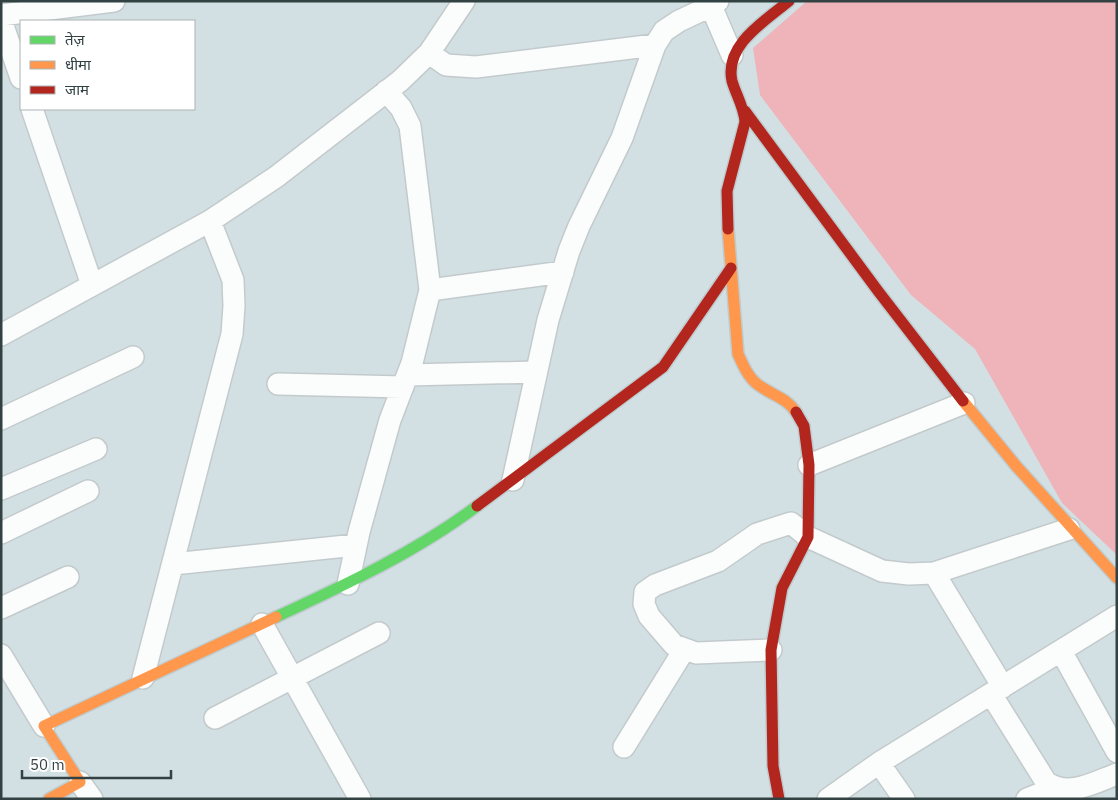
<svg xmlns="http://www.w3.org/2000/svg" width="1118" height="800" viewBox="0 0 1118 800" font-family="'IBM Plex Sans','Noto Sans Devanagari',sans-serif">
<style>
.residential{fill:#d3e0e3;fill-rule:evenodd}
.water{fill:#efb3ba}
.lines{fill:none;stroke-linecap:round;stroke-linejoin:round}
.street-casing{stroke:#c3cacc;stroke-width:24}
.fast-casing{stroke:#becccf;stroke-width:14}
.slow-casing{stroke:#becccf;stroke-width:14}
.jam-casing{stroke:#becccf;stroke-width:14}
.street{stroke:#fbfcfc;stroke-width:21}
.fast{stroke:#63d668;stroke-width:11}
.slow{stroke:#ff974d;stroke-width:11}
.jam{stroke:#b3261e;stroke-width:11}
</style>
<rect width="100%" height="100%" fill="#e6edee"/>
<path class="residential" d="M 1,1 L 1117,1 L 1117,799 L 1,799 ZM 21,21 L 194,21 L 194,109 L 21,109 Z"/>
<path class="water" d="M 807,1 L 1117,1 L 1117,555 L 1062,503 L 975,349 L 911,295 L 760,95 L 753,48 Z"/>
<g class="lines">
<g class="street-casing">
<path id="street" d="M 718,1 L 711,6 L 732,55
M 1,15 L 114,1
M 1,20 L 21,78
M 429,53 L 446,65 L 476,67 L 655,45
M 32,109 L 92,285
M 430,290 L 563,272
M 1,335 L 210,221 L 276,177 L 400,81 L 429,53 L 464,1
M 408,375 L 536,372
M 278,384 L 403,387
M 1,419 L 133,357
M 809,465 L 964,403
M 513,480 L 548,320 L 569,251 L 579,226 L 622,138 L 655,45 L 664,31 L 679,21 L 711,6
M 1,489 L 96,449
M 1,533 L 88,491
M 173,564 L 356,545
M 934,573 L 1003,687
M 348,584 L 359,532 L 390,420 L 412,363 L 430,290 L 410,126 L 401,108 L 386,91
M 1,608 L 68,577
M 262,624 L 360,799
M 771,650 L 696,653 L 674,645 L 649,616 L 644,604 L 645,592 L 655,585 L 718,561 L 757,534 L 791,523 L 808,537 L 882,571 L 909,574 L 934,573 L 1069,529
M 1061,651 L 1117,752
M 1,655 L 44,726
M 143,678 L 232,334 L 234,306 L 233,280 L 210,221
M 991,694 L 1046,782 C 1068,798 1093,783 1117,774
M 215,718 L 379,633
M 624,747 L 684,650
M 879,763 L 904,799
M 80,782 L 92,799
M 828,799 L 879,763 L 1117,616
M 1027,799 L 1055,788"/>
</g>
<g class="fast-casing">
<path id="fast" d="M 276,617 C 345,585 416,552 477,506"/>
</g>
<g class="slow-casing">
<path id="slow" d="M 728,229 L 738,354 C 743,365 748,377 757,384 C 771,395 786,397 796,412
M 963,401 L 1017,467 L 1117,578
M 49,799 L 80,782 L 44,726 L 276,617"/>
</g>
<g class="jam-casing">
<path id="jam" d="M 745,111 L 878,291 L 963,401
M 728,229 L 727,191 L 745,122 C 744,107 736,95 732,81 C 724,45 765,21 789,1
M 477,506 L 663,367 L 731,268
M 779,799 L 773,766 L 771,650 L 782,588 L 808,537 L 809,465 L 804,426 L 796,412"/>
</g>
<use href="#street" class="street"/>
<use href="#fast" class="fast"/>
<use href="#slow" class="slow"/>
<use href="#jam" class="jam"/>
</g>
<rect width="1118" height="800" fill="none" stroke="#324243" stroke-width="5"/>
<rect x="20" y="20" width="175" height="90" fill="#ffffff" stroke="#adb3b4"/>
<rect x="30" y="36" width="25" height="8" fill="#63d668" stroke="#adb3b4"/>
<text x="65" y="45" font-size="15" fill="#324243">तेज़</text>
<rect x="30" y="61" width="25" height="8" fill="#ff974d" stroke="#adb3b4"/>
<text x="65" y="70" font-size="15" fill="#324243">धीमा</text>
<rect x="30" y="86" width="25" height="8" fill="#b3261e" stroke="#adb3b4"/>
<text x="65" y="95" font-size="15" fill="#324243">जाम</text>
<path d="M22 770v8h149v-8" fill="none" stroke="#324243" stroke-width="2.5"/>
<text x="30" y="770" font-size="15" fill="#324243" stroke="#ffffff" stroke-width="4" paint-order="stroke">50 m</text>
</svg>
